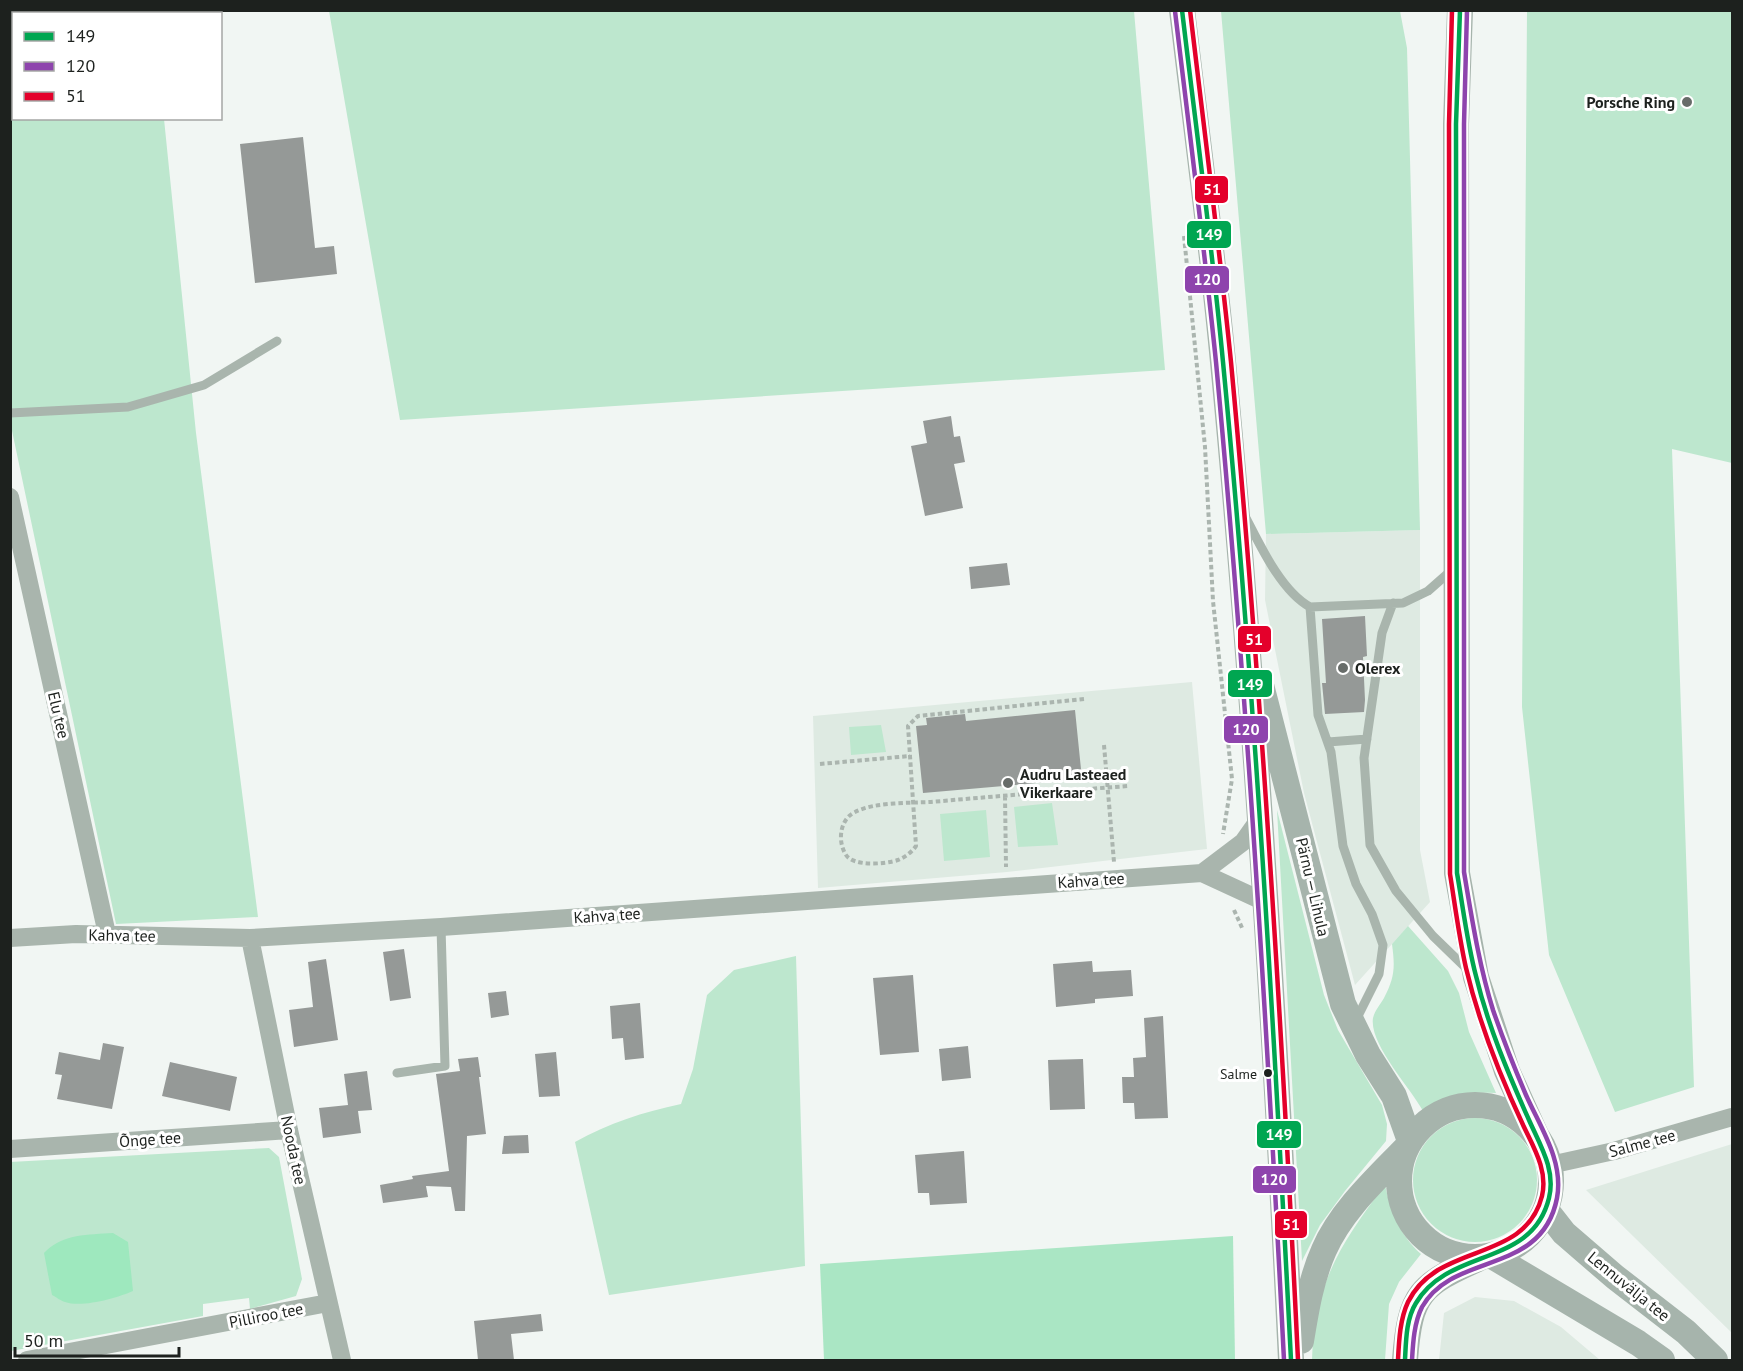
<svg xmlns="http://www.w3.org/2000/svg" width="1743" height="1371" viewBox="0 0 1743 1371" font-family="'PT Sans',sans-serif">
<style>
.built{fill:#deeae2}
.green{fill:#bde7ce}
.forest{fill:#aae6c4}
.water{fill:#9ee8be}
.building{fill:#959997}
.lines{fill:none;stroke-linecap:round;stroke-linejoin:round}
.path{stroke:#abb5af;stroke-width:4;stroke-dasharray:4.5 3;stroke-linecap:butt}
.lane{stroke:#a9b5ad;stroke-width:9}
.street{stroke:#a9b5ad;stroke-width:18}
.secondary{stroke:#a6b4ac;stroke-width:26}
.bus-1-casing{stroke:#fff;stroke-width:9}
.bus-2-casing{stroke:#fff;stroke-width:9}
.bus-3-casing{stroke:#fff;stroke-width:9}
.bus-1{stroke:#00a651;stroke-width:4.5}
.bus-2{stroke:#8e44ad;stroke-width:4.5}
.bus-3{stroke:#e4002b;stroke-width:4.5}
.poi-dot{fill:#676c69;stroke:#fff;stroke-width:2}
.bus-dot{fill:#1d211e;stroke:#fff;stroke-width:2}
.labels{text-anchor:middle;stroke-width:6;stroke-linejoin:round;paint-order:stroke}
.bus-label{font-size:14px;fill:#1d211e;stroke:#fff;text-anchor:end}
.poi-label{font-size:16px;font-weight:bold;fill:#1d211e;stroke:#fff;text-anchor:start}
.street-label{font-size:16px;fill:#1d211e;stroke:#fff}
.line-badge{stroke:#fff;stroke-width:2}
.badge-label{font-size:16px;text-anchor:middle;font-weight:bold;fill:#fff}
</style>
<rect width="100%" height="100%" fill="#f1f6f3"/>
<path class="built" d="M 1420,530 L 1420,850 L 1430,902 L 1355,985 L 1304,793 L 1265,600 L 1266,534 Z
M 1192,682 L 1207,849 L 1007,872 L 818,888 L 813,716 Z
M 1732,1144 L 1732,1333 L 1586,1190 Z
M 1475,1297 L 1514,1301 L 1561,1327 L 1600,1360 L 1439,1360 L 1444,1313 Z"/>
<path class="green" d="M 10,11 L 153,11 L 154,13 L 14,14 L 14,118 L 164,119 L 196,433 L 258,917 L 116,924 L 11,426 Z
M 329,11 L 1134,11 L 1165,370 L 400,420 Z
M 1221,11 L 1400,11 L 1407,48 L 1420,530 L 1266,534 Z
M 1527,11 L 1732,11 L 1732,463 L 1672,449 L 1694,1087 L 1615,1112 L 1549,955 L 1522,707 Z
M 881,725 L 886,752 L 851,755 L 849,727 Z
M 1052,803 L 1058,845 L 1018,847 L 1014,807 Z
M 986,810 L 990,857 L 944,861 L 940,814 Z
M 1277,810 L 1324,995 L 1338,1030 L 1382,1105 L 1387,1124 L 1386,1141 L 1345,1191 L 1320,1225 L 1302,1261 Z
M 1408,926 L 1448,971 L 1459,993 L 1469,1032 L 1496,1093 C 1464,1091 1451,1097 1423,1111 C 1410,1087 1369,1044 1373,1018 C 1375,1010 1380,1005 1384,998 C 1395,977 1395,967 1392,944 Z
M 796,956 L 805,1266 L 609,1295 L 575,1142 C 609,1123 643,1112 681,1104 L 693,1069 L 707,995 L 734,970 Z
M1413 1180a62 62 0 1 1 124 0a62 62 0 1 1-124 0Z
M 269,1148 L 279,1157 L 302,1279 L 296,1296 L 250,1309 L 249,1298 L 203,1304 L 203,1316 L 11,1351 L 10,1162 Z
M 1385,1185 C 1391,1212 1400,1235 1421,1254 L 1399,1282 L 1389,1304 L 1385,1360 L 1312,1360 C 1314,1285 1340,1244 1385,1185 Z"/>
<path class="forest" d="M 1233,1236 L 1235,1360 L 824,1360 L 820,1264 Z"/>
<path class="water" d="M 113,1233 L 128,1242 L 133,1291 C 117,1298 82,1308 65,1302 C 61,1301 56,1297 52,1295 L 44,1253 C 63,1233 88,1235 113,1233 Z"/>
<path class="building" d="M 303,137 L 315,248 L 334,246 L 337,274 L 255,283 L 240,144 Z
M 951,416 L 954,437 L 960,436 L 965,462 L 954,464 L 963,508 L 925,516 L 911,446 L 927,443 L 923,421 Z
M 1007,563 L 1010,585 L 971,589 L 969,567 Z
M 1365,616 L 1367,656 L 1363,657 L 1365,700 L 1364,712 L 1325,714 L 1322,683 L 1326,683 L 1322,619 Z
M 1075,710 L 1082,779 L 923,793 L 916,726 L 927,725 L 926,718 L 965,714 L 966,721 Z
M 404,949 L 411,998 L 390,1001 L 383,952 Z
M 326,959 L 338,1040 L 294,1047 L 289,1010 L 313,1007 L 308,962 Z
M 1092,961 L 1093,972 L 1131,970 L 1133,996 L 1095,999 L 1095,1003 L 1056,1007 L 1053,964 Z
M 913,975 L 919,1052 L 880,1055 L 873,978 Z
M 506,991 L 509,1015 L 491,1018 L 488,993 Z
M 640,1003 L 644,1058 L 625,1060 L 623,1038 L 612,1039 L 610,1006 Z
M 1163,1016 L 1168,1118 L 1135,1119 L 1134,1103 L 1123,1103 L 1122,1077 L 1134,1077 L 1133,1058 L 1146,1057 L 1144,1018 Z
M 103,1043 L 124,1047 L 112,1109 L 57,1099 L 62,1075 L 55,1074 L 59,1052 L 100,1060 Z
M 968,1046 L 971,1078 L 942,1081 L 939,1049 Z
M 556,1052 L 560,1096 L 539,1097 L 535,1054 Z
M 478,1057 L 481,1077 L 479,1077 L 486,1134 L 467,1136 L 465,1211 L 455,1211 L 451,1187 L 426,1186 L 428,1197 L 383,1203 L 380,1185 L 413,1179 L 412,1176 L 449,1171 L 436,1074 L 460,1071 L 458,1059 Z
M 1083,1059 L 1085,1109 L 1050,1110 L 1048,1060 Z
M 170,1062 L 237,1077 L 230,1111 L 162,1096 Z
M 367,1071 L 372,1110 L 358,1111 L 361,1133 L 323,1138 L 319,1108 L 348,1105 L 344,1074 Z
M 528,1135 L 529,1153 L 502,1154 L 504,1136 Z
M 964,1151 L 967,1203 L 930,1205 L 929,1193 L 918,1193 L 915,1155 Z
M 541,1314 L 543,1331 L 511,1334 L 514,1360 L 478,1360 L 474,1321 Z"/>
<g class="lines">
<path class="path" d="M 1184,236 L 1205,447 L 1213,601 L 1232,779 L 1223,834
M 1084,699 L 918,716 L 908,726 L 916,846 C 911,853 905,857 898,860 C 886,864 854,867 846,855 C 837,841 840,819 855,812 C 874,802 910,803 931,802 C 997,796 1062,791 1128,786
M 1104,745 L 1114,862
M 820,764 L 910,756
M 1005,796 L 1006,867
M 1234,910 L 1243,930"/>
<path class="lane" d="M 10,413 L 128,407 L 204,385 L 277,341
M 1245,516 C 1260,545 1281,591 1310,607 L 1403,603 L 1428,591 L 1453,569
M 1393,603 L 1382,633 L 1364,758 L 1370,845 L 1396,891 L 1433,936 L 1467,969
M 1310,607 L 1318,715 L 1331,752 L 1343,846 L 1356,884 L 1372,914 L 1383,945 L 1379,974 L 1356,1020
M 1328,742 L 1367,739
M 397,1073 L 445,1066 L 441,927"/>
<path class="street" d="M 10,497 L 107,934
M 1202,873 L 1243,842 L 1260,818
M 10,938 L 76,934 L 250,938 L 441,927 L 1202,873 L 1267,903
M 250,938 L 289,1130 L 342,1360
M 10,1149 L 289,1130
M 1550,1165 L 1614,1151 L 1732,1117
M 27,1360 L 328,1303"/>
<path class="secondary" d="M 1182,10 C 1196,128 1212,245 1223,362 C 1255,694 1275,1027 1291,1360
M 1460,10 L 1456,124 L 1457,873 L 1476,977 L 1507,1071 L 1536,1135
M 1261,685 L 1343,1004 L 1368,1055 L 1394,1096 L 1410,1141
M1399 1181a76 76 0 1 1 152 0a76 76 0 1 1-152 0Z
M 1546,1210 L 1564,1233 L 1615,1277 L 1686,1332 L 1715,1360
M 1492,1256 L 1638,1343 L 1662,1360
M 1301,1341 C 1306,1310 1311,1279 1324,1250 C 1341,1211 1376,1179 1405,1149
M 1405,1360 C 1410,1293 1420,1285 1480,1258"/>
<g class="bus-1-casing">
<path id="bus-1" d="M 1182,10 C 1196,128 1212,245 1223,362 C 1255,694 1274,1027 1291,1360
M 1405,1360 C 1406,1341 1406,1319 1416,1303 C 1449,1247 1532,1268 1549,1198 C 1556,1170 1540,1145 1529,1120 C 1508,1073 1488,1026 1476,976 C 1467,942 1463,907 1457,873 L 1456,124 L 1460,10"/>
</g>
<g class="bus-2-casing">
<path id="bus-2" d="M 1175,11 C 1189,128 1204,245 1216,362 C 1247,694 1267,1027 1284,1360
M 1412,1360 C 1413,1343 1414,1323 1422,1307 C 1454,1251 1542,1276 1557,1198 C 1564,1161 1540,1127 1526,1095 C 1514,1067 1503,1039 1493,1010 C 1479,965 1472,919 1464,872 L 1464,124 L 1467,10"/>
</g>
<g class="bus-3-casing">
<path id="bus-3" d="M 1190,10 C 1204,128 1219,244 1231,362 C 1262,694 1282,1027 1298,1360
M 1398,1360 C 1399,1340 1400,1319 1408,1302 C 1438,1241 1525,1264 1542,1196 C 1548,1171 1534,1148 1524,1127 C 1500,1076 1479,1023 1466,968 C 1459,937 1455,905 1450,874 L 1449,124 L 1452,10"/>
</g>
<use href="#bus-1" class="bus-1"/>
<use href="#bus-2" class="bus-2"/>
<use href="#bus-3" class="bus-3"/>
</g>
<g class="poi-dot">
<circle cx="1687" cy="102" r="6"/>
<circle cx="1343" cy="668" r="6"/>
<circle cx="1008" cy="783" r="6"/>
</g>
<circle class="bus-dot" cx="1268" cy="1073" r="5"/>
<g class="labels">
<g class="bus-label">
<text x="1257" y="1079">Salme</text>
</g>
<g class="poi-label">
<text x="1675" y="108" text-anchor="end">Porsche Ring</text>
<text x="1355" y="674">Olerex</text>
<text x="1020" y="780">Audru Lasteaed<tspan x="1020" dy="18">Vikerkaare</tspan></text>
</g>
<g class="street-label">
<text transform="translate(59 715) rotate(77)" y="6">Elu tee</text>
<text transform="translate(1091 880) rotate(-4)" y="6">Kahva tee</text>
<text transform="translate(1313 887) rotate(77)" y="6">Pärnu — Lihula</text>
<text transform="translate(607 915) rotate(-4)" y="6">Kahva tee</text>
<text transform="translate(122 935) rotate(1)" y="6">Kahva tee</text>
<text transform="translate(150 1139) rotate(-4)" y="6">Õnge tee</text>
<text transform="translate(1642 1143) rotate(-15)" y="6">Salme tee</text>
<text transform="translate(294 1150) rotate(78)" y="6">Nooda tee</text>
<text transform="translate(1629 1286) rotate(39)" y="6">Lennuvälja tee</text>
<text transform="translate(266 1315) rotate(-11)" y="6">Pilliroo tee</text>
</g>
</g>
<g class="line-badge">
<rect x="1194" y="175" width="35" height="29" rx="6" fill="#e4002b"/>
<rect x="1186" y="220" width="46" height="29" rx="6" fill="#00a651"/>
<rect x="1184" y="265" width="46" height="29" rx="6" fill="#8e44ad"/>
<rect x="1237" y="625" width="35" height="28" rx="6" fill="#e4002b"/>
<rect x="1227" y="669" width="46" height="29" rx="6" fill="#00a651"/>
<rect x="1223" y="715" width="46" height="29" rx="6" fill="#8e44ad"/>
<rect x="1256" y="1120" width="46" height="29" rx="6" fill="#00a651"/>
<rect x="1252" y="1165" width="45" height="29" rx="6" fill="#8e44ad"/>
<rect x="1274" y="1210" width="34" height="29" rx="6" fill="#e4002b"/>
</g>
<g class="badge-label">
<text x="1212" y="195">51</text>
<text x="1209" y="240">149</text>
<text x="1207" y="285">120</text>
<text x="1254" y="645">51</text>
<text x="1250" y="690">149</text>
<text x="1246" y="735">120</text>
<text x="1279" y="1140">149</text>
<text x="1274" y="1185">120</text>
<text x="1291" y="1230">51</text>
</g>
<rect width="1743" height="1371" fill="none" stroke="#1d211e" stroke-width="24"/>
<rect x="12" y="12" width="210" height="108" fill="#ffffff" stroke="#a5a6a5" stroke-width="1.5"/>
<rect x="24" y="32" width="30" height="9" fill="#00a651" stroke="#a5a6a5" stroke-width="1.5"/>
<text x="66" y="42" font-size="18" fill="#1d211e">149</text>
<rect x="24" y="62" width="30" height="9" fill="#8e44ad" stroke="#a5a6a5" stroke-width="1.5"/>
<text x="66" y="72" font-size="18" fill="#1d211e">120</text>
<rect x="24" y="92" width="30" height="9" fill="#e4002b" stroke="#a5a6a5" stroke-width="1.5"/>
<text x="66" y="102" font-size="18" fill="#1d211e">51</text>
<path d="M15 1347v9h164v-9" fill="none" stroke="#1d211e" stroke-width="3"/>
<text x="24" y="1347" font-size="18" fill="#1d211e" stroke="#ffffff" stroke-width="4.5" paint-order="stroke">50 m</text>
</svg>
